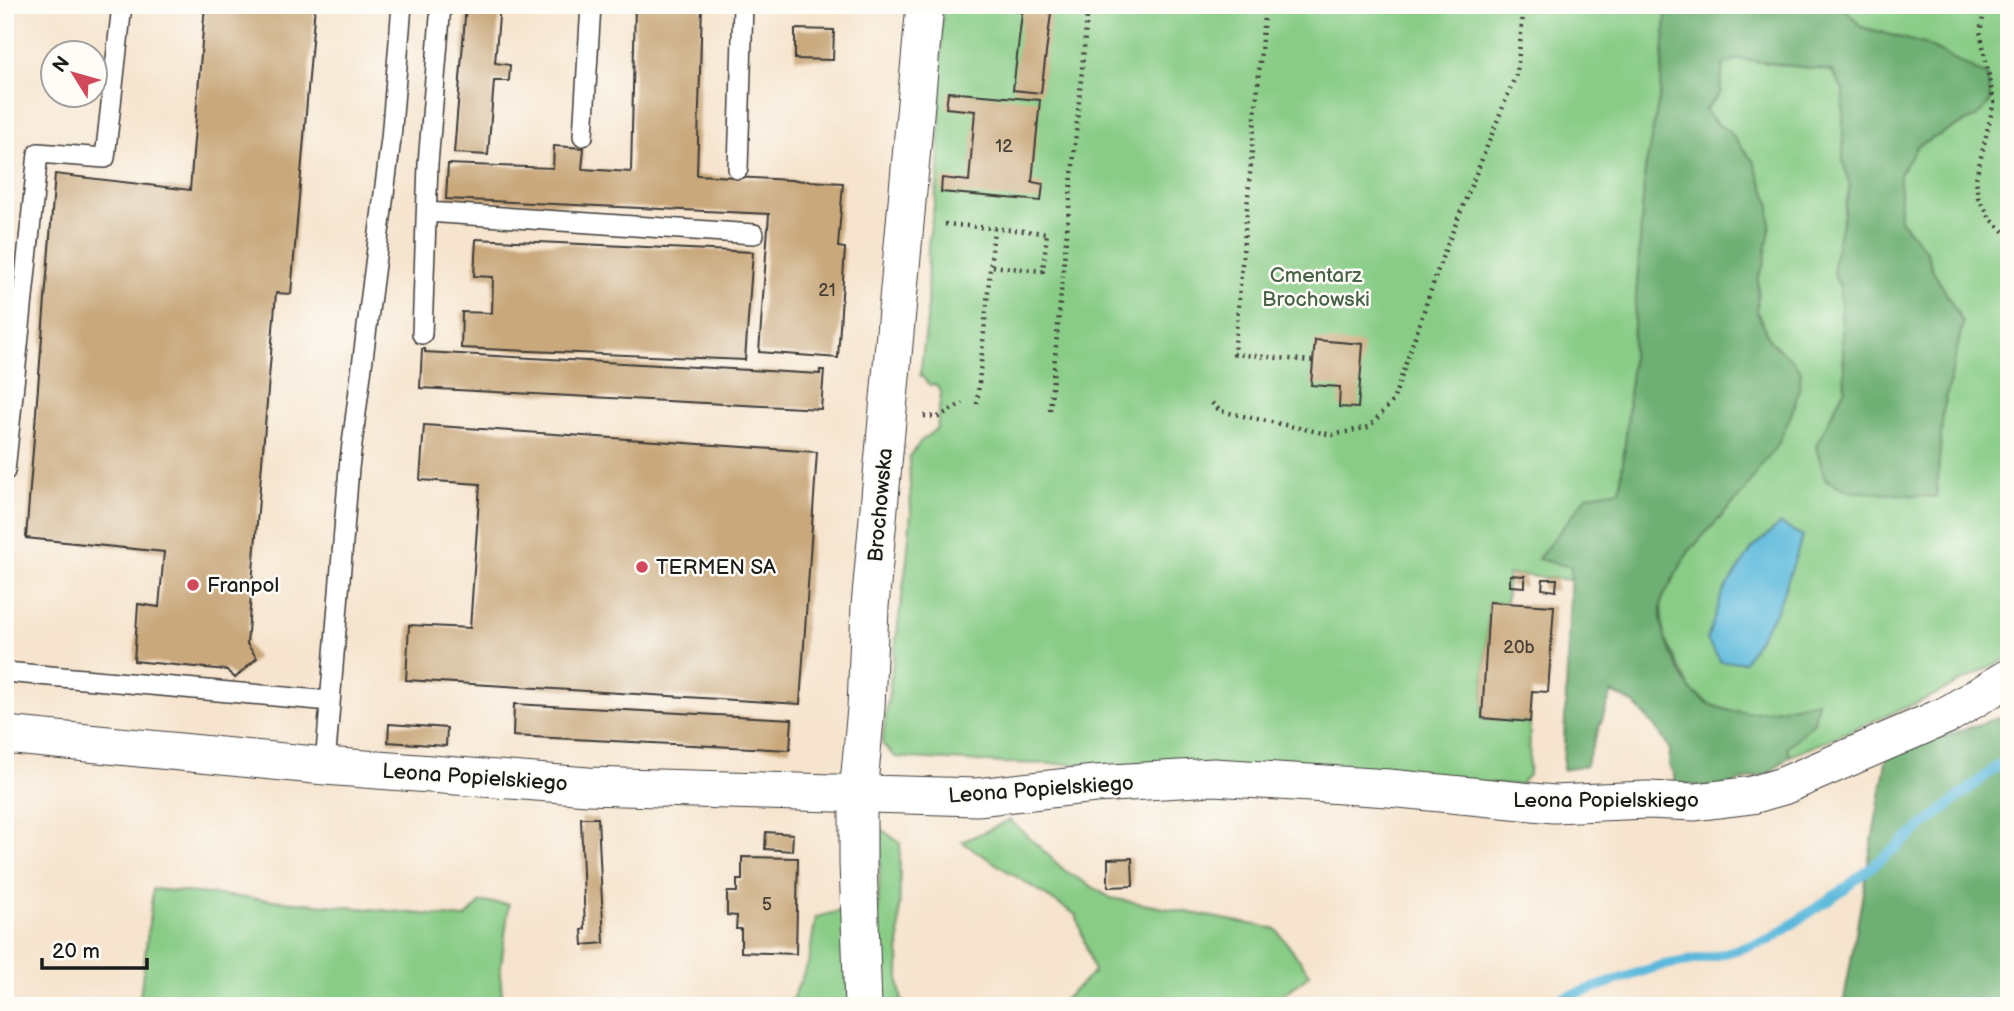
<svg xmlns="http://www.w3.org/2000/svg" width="2014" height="1011" viewBox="0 0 2014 1011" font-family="'Balsamiq Sans',sans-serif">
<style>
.green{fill:#88cc86;stroke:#527451;stroke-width:2}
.forest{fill:#6eb073;stroke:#456648;stroke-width:2}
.water{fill:#5cb9db;stroke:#3c6a7c;stroke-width:2}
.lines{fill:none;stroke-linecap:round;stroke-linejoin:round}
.stream{stroke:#5cb9db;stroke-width:10}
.building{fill:#c9a87c}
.lane-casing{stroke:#3d3a37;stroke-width:22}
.street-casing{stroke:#3d3a37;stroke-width:39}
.path{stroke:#3d3a37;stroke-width:4.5;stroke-dasharray:2 5;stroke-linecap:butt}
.lane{stroke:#fff;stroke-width:19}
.street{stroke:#fff;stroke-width:37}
.poi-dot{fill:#d1495b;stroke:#fdfcf7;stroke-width:2.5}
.labels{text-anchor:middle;stroke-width:5;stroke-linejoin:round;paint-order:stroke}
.number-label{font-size:18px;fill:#473f34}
.park-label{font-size:21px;fill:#476246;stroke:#fdfcf7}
.street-label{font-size:21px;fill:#1c1c1c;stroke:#fdfcf7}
.poi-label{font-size:21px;fill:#1c1c1c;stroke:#fdfcf7;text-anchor:start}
</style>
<rect width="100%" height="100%" fill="#fdfcf7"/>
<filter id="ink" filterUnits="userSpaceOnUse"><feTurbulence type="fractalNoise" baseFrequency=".0143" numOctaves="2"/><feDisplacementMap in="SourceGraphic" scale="14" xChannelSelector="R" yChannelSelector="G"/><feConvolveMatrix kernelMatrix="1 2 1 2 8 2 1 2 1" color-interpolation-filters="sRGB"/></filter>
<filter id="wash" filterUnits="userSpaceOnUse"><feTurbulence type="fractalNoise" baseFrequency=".00686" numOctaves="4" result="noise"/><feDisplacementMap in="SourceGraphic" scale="28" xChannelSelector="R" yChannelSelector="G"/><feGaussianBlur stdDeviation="1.57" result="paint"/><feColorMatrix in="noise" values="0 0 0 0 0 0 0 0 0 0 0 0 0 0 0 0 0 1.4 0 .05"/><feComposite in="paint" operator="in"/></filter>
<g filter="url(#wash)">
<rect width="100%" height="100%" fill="#f6e4ce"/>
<path class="green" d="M 942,5 L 1667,5 L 1660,94 L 1645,170 L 1627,426 L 1620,490 L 1539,559 L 1571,567 L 1571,580 L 1508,574 L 1506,603 L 1489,602 L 1482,718 L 1530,722 L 1529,775 L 1519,785 L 1172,766 L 1005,763 L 910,758 L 895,757 L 882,744 L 907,559 L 911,513 L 909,458 L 920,442 L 937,428 L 941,392 L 935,384 L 930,385 L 920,375 L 927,321 L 928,245 L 939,173 Z
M 1842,5 L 2009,5 L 2009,658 L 1926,699 L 1790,756 L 1787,747 L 1813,722 L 1759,712 L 1739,713 L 1710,705 L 1690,689 L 1663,634 L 1661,600 L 1689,551 L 1744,492 L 1757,471 L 1778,444 L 1793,361 L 1770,341 L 1757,312 L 1758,277 L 1764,265 L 1770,227 L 1737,144 C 1728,130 1715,123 1705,110 L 1720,93 L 1723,65 L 1738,59 L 1832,71 L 1843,90 L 1843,161 L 1850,186 L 1834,274 L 1840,287 L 1845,388 L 1816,446 L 1825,479 L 1848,491 L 1936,496 L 1943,412 L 1963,323 L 1932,269 L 1927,252 L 1900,220 L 1900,174 L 1917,146 L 1976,117 L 1991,101 L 1987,76 L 1924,44 L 1861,27 Z
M 1010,820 L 1064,870 L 1111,898 L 1276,929 L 1310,974 L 1269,1006 L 1057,1006 L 1094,972 L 1076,915 L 962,842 Z
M 881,829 L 900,843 L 899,985 L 903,1006 L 875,1006 Z
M 153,889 L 465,918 L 481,902 L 509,904 L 500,973 L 503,1006 L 139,1006 Z
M 844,910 L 850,1006 L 789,1006 L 808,964 L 816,917 Z"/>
<path class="forest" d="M 1667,5 L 1842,5 L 1861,27 L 1924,44 L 1987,76 L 1991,101 L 1976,117 L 1917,146 L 1900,174 L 1900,220 L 1927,252 L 1932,269 L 1963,323 L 1943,412 L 1936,497 L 1848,491 L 1825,479 L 1816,446 L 1845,388 L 1840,287 L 1834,274 L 1834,259 L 1850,186 L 1843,161 L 1843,90 L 1832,71 L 1738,59 L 1723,65 L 1720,93 L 1705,110 L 1715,123 L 1729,131 L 1754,162 L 1770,204 L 1770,227 L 1764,265 L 1758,277 L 1757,312 L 1770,341 L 1793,361 L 1801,371 L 1799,389 L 1793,410 L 1778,444 L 1757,471 L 1744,492 L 1689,551 L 1664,595 C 1656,612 1664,636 1671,652 C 1677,664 1682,680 1691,690 C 1725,726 1776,709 1818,701 L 1814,722 L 1787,747 L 1790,756 L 1769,773 L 1718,788 L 1674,783 L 1674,775 L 1669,765 L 1670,750 L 1659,732 L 1635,704 L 1612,692 L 1585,766 L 1563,770 L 1571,567 L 1538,559 L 1588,495 L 1620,490 L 1627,426 L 1645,170 L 1660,94 Z
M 2009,714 L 2009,1006 L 1843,1006 L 1887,756 Z"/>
<path class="water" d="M 1780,524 L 1803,536 L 1778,608 L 1744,662 L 1721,662 L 1707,640 L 1722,593 L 1752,549 Z"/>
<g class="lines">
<path class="stream" d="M 1539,1006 L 1659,966 L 1715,956 L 1769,940 L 1844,889 L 2009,757"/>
</g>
<g id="blocks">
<path class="building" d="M 205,5 L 315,5 L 291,294 L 276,293 L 247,644 L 257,658 L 235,678 L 227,670 L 134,661 L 138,604 L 159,607 L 164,552 L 26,538 L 55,174 L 190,190 Z
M 466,5 L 500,5 L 495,63 L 510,65 L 509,81 L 494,81 L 488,155 L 454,153 Z
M 635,5 L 702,5 L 697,175 L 843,183 L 838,247 L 845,248 L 838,358 L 759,352 L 769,214 L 446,199 L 448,164 L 553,168 L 554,146 L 584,148 L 582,169 L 631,172 Z
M 1023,5 L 1052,5 L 1041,93 L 1013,90 Z
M 795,29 L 834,30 L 833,60 L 795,59 Z
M 948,92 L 1040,100 L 1032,182 L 1043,184 L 1041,201 L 941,192 L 942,178 L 969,181 L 975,111 L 946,108 Z
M 476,239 L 753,252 L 745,360 L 461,348 L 462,312 L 492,313 L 493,277 L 474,276 Z
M 1315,340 L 1363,344 L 1358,408 L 1339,407 L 1340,387 L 1311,385 Z
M 422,349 L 425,349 L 425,352 L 820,374 L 820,370 L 824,370 L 821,409 L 420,388 Z
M 424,425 L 817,452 L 800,704 L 406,680 L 409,625 L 470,628 L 480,484 L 420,480 Z
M 1510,575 L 1525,576 L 1525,587 L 1510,586 Z
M 1543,579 L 1557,579 L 1556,591 L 1542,589 Z
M 1489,602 L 1554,606 L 1548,692 L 1532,691 L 1530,722 L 1482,718 Z
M 514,704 L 792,719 L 790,750 L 513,736 Z
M 389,724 L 447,728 L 446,746 L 388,742 Z
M 581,818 L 598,818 L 604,943 L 583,945 L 582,930 L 585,929 Z
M 766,832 L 793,834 L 792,851 L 765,849 Z
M 742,857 L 798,858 L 796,954 L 741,952 L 741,929 L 736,929 L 737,916 L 727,915 L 727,892 L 737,892 L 737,880 L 742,880 Z
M 1132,858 L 1133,886 L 1108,887 L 1108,859 Z
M 724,998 L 725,1006 L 704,1006 L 704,1000 Z"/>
</g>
</g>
<g filter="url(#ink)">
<use href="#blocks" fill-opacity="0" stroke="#3d3a37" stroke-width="2"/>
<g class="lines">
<g class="lane-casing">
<path id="lane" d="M 583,136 L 591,5
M 738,169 L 743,5
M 427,212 L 754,234
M 422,334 L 428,164 L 441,5
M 5,471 L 38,153 L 105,158 L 122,5
M 5,672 L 330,701
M 325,766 L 349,468 L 391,139 L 402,5"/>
</g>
<g class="street-casing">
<path id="street" d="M 5,735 L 325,766 L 588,786 L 977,797 L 1095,784 L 1214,777 L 1389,788 L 1554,804 L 1647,800 L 1695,802 L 1752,795 L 1783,786 L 1947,715 L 2009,678
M 863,1006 L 858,862 L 858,795 L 866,708 L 870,606 L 925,5"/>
</g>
<path class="path" d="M 1265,5 L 1234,354 L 1312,361
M 1986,5 L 1980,31 L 1994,102 L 1976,178 L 1978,197 L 1990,218 L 2009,236
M 945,224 L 1047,233 L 1043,271 L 990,266
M 1212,403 L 1220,411 L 1332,435 L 1369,427 L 1393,401 L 1442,258 L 1517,72 L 1524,5
M 977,404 L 994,229
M 1050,410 L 1088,5
M 924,416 L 938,417 L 963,403"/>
<use href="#lane" class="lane"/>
<use href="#street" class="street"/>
</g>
</g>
<g class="poi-dot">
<circle cx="642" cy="567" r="7"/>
<circle cx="193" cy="585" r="7"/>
</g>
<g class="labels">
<g class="number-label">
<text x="1004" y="152">12</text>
<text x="827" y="296">21</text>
<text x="1519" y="653">20b</text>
<text x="767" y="910">5</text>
</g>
<g class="park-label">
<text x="1316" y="282">Cmentarz<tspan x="1316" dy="24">Brochowski</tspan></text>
</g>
<g class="street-label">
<text transform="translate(880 505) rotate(-85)" y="7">Brochowska</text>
<text transform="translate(475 777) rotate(4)" y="7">Leona Popielskiego</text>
<text transform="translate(1041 789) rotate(-4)" y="7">Leona Popielskiego</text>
<text x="1606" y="807">Leona Popielskiego</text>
</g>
<g class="poi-label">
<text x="656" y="574">TERMEN SA</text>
<text x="207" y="592">Franpol</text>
</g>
</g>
<rect width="2014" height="1011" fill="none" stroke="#fdfcf7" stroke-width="28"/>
<g transform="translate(74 74) rotate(307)"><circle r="33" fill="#fdfcf7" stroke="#a3a29f" stroke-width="2"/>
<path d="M0-5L12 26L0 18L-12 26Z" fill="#d1495b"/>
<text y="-10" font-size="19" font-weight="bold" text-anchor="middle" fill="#1c1c1c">N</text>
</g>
<path d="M42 958v10h105v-10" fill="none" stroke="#1c1c1c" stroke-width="3.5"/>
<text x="52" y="958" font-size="21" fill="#1c1c1c" stroke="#fdfcf7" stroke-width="5" paint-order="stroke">20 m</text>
</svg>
